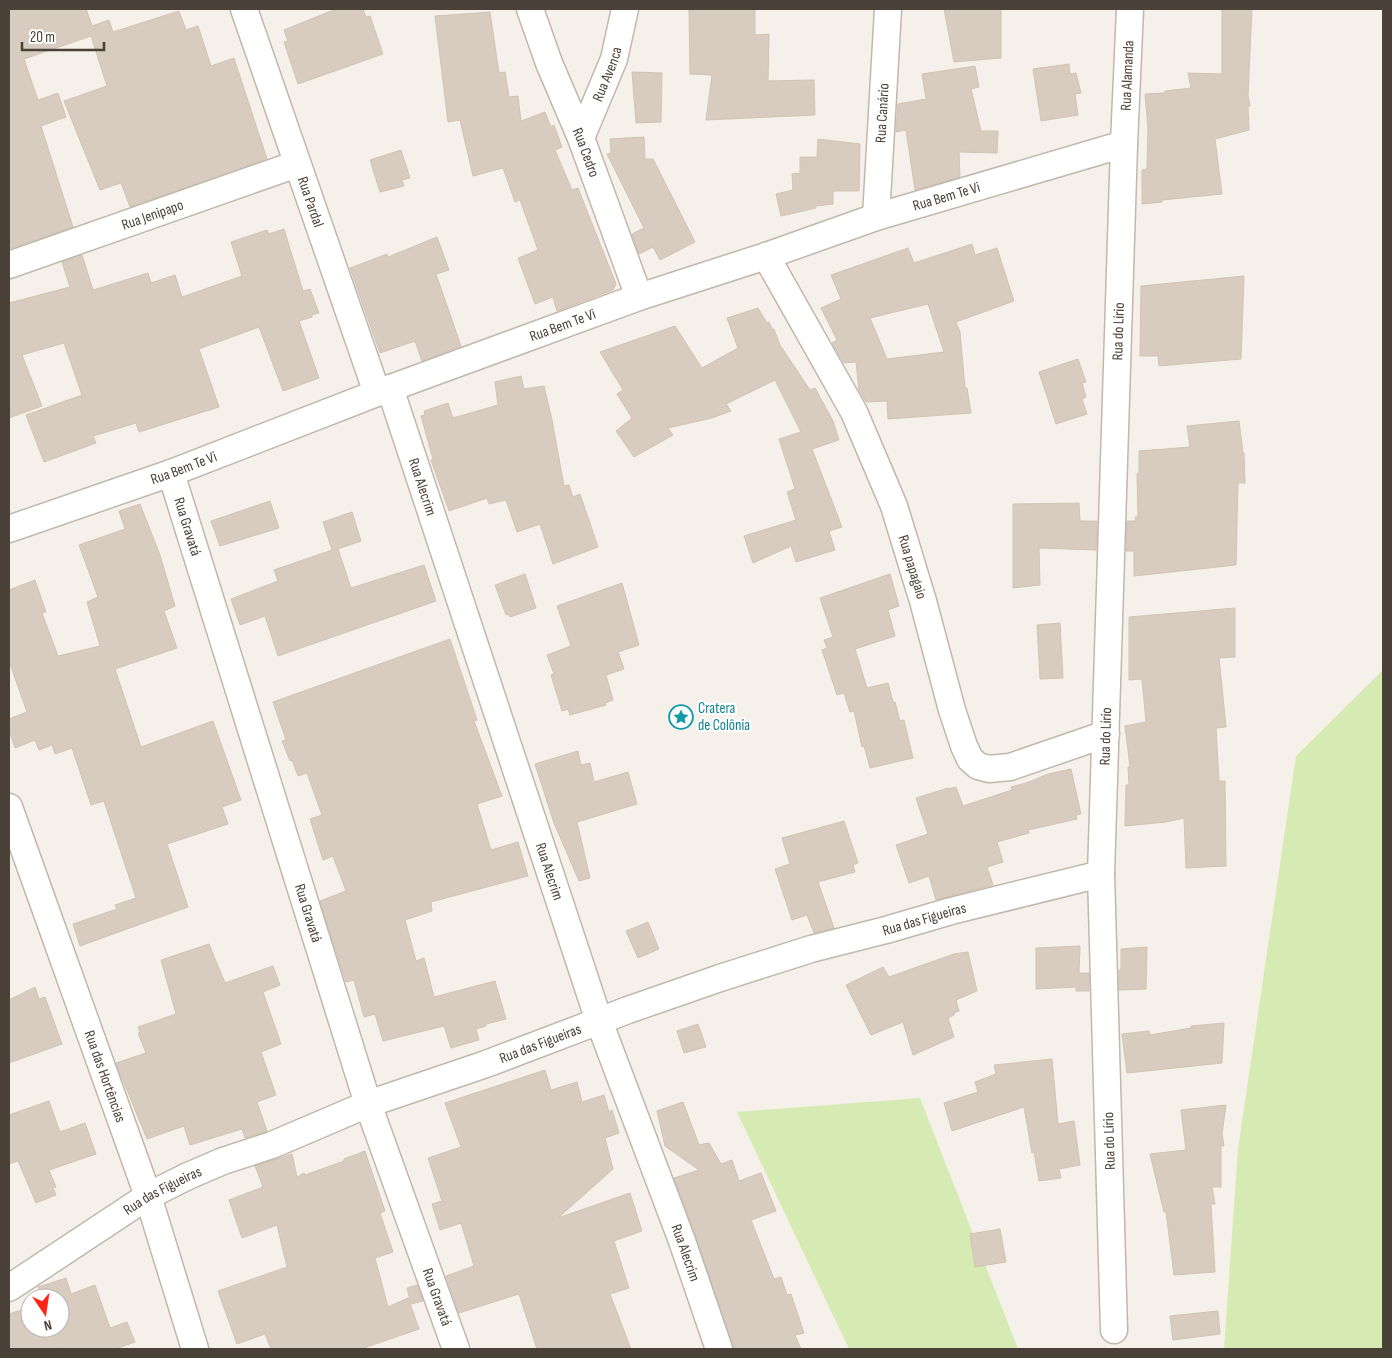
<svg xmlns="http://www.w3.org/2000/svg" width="1392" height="1358" viewBox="0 0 1392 1358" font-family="'Sofia Sans Condensed',sans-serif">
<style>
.green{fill:#d6eab3}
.building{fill:#d7ccbf;stroke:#d2c3b2;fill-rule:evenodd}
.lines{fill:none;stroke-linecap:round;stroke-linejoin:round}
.minor-casing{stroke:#c1b8ac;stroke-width:29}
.minor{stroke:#fff;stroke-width:26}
.labels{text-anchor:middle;stroke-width:4.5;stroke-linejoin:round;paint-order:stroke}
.street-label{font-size:15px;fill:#4a4138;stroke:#fff}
.culture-label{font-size:15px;fill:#0d838f;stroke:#fff;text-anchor:start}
</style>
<rect width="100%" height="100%" fill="#f5f1ea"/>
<path class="green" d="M 1383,670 L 1383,1349 L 1224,1349 L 1238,1149 L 1296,756 Z
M 920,1098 L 1018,1349 L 849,1349 L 737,1112 Z"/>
<path class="building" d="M 9,9 L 86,9 L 92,26 L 109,20 L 113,32 L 179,11 L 186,30 L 198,26 L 211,66 L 234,58 L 267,159 L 130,207 L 121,183 L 100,190 L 64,101 L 107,86 L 91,36 L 24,59 L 38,100 L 58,93 L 66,117 L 41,126 L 73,227 L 9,249 Z
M 336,9 L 363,9 L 366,17 L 370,16 L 383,54 L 298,84 L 284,42 L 288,41 L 284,30 Z
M 689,9 L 755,9 L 755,35 L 769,34 L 768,81 L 814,80 L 815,115 L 706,120 L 712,75 L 690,74 Z
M 944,9 L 1001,9 L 1001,58 L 954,62 Z
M 1222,9 L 1252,9 L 1248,95 L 1250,106 L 1248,106 L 1249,130 L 1215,139 L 1222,194 L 1162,200 L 1162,202 L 1142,204 L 1142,170 L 1147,169 L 1148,129 L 1145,94 L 1165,93 L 1165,91 L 1191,88 L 1188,73 L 1222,74 Z
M 490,12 L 499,73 L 505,72 L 509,97 L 518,96 L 521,121 L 545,112 L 551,127 L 554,125 L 562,147 L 555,150 L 572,190 L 578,188 L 616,284 L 613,290 L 557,311 L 553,297 L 535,304 L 518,258 L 538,250 L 520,200 L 515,202 L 503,168 L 473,176 L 460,120 L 448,122 L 435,16 Z
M 1069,64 L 1070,74 L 1076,73 L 1081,93 L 1075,94 L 1078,115 L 1041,121 L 1033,69 Z
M 975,66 L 979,87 L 971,89 L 981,131 L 998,131 L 997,153 L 959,152 L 960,177 L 915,190 L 906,130 L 896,132 L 898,104 L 926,99 L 922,74 Z
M 632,72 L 662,73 L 661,122 L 636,123 Z
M 644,137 L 645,159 L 653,159 L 695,242 L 660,260 L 653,247 L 639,254 L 632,234 L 644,228 L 607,154 L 611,153 L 610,139 Z
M 818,139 L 860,144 L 859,191 L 833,191 L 833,204 L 816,206 L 816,208 L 781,216 L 776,194 L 793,190 L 792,174 L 800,173 L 800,157 L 817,157 Z
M 401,150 L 410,178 L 402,180 L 404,186 L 380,192 L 370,160 Z
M 284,229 L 303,291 L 310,289 L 319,313 L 312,315 L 312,317 L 299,321 L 319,378 L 283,391 L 259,327 L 199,349 L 219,407 L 139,432 L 136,423 L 93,436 L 96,443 L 44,462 L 26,415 L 82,395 L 64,343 L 22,355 L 42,406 L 9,418 L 9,303 L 70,287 L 62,262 L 82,255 L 93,290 L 148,273 L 151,283 L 175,275 L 182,297 L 242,276 L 231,242 L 267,230 L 269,234 Z
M 437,237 L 449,270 L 436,274 L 461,346 L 422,361 L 415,341 L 380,353 L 350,268 L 387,254 L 388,257 Z
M 972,244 L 975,255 L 997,248 L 1014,301 L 956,322 L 960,332 L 965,388 L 967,388 L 971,413 L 888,419 L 887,401 L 866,402 L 859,390 L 856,362 L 844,363 L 832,343 L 837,340 L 821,308 L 841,299 L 831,275 L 908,248 L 914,263 ZM 928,304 L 944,352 L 887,359 L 870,318 Z
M 1244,276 L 1241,359 L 1159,366 L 1158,356 L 1140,356 L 1141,286 Z
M 758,308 L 767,323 L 769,322 L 772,329 L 774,329 L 780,345 L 810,390 L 815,388 L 833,421 L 839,440 L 812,449 L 842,527 L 829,531 L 835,550 L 796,562 L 791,546 L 753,563 L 744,536 L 796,520 L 787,492 L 795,489 L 779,439 L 801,432 L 775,380 L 726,404 L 731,411 L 712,418 L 668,428 L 673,435 L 634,457 L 616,431 L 632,418 L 617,394 L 623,390 L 600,352 L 675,326 L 702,368 L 738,348 L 727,318 Z
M 1078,359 L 1086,382 L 1082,383 L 1086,397 L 1082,399 L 1087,414 L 1056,424 L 1039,372 Z
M 521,376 L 524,389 L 544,386 L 552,420 L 564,486 L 569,485 L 573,497 L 580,494 L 598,547 L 553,564 L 540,524 L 517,532 L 506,500 L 489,504 L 487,498 L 449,511 L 431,460 L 433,459 L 421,416 L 425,415 L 424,411 L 448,403 L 453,418 L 498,405 L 495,382 Z
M 1239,421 L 1243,453 L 1244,453 L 1245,483 L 1238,483 L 1236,565 L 1134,576 L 1134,551 L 1126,551 L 1127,521 L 1136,521 L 1135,517 L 1138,517 L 1137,474 L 1139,473 L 1139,451 L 1190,447 L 1187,426 Z
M 270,501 L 279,528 L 220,546 L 211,521 Z
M 1079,503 L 1080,521 L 1097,521 L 1096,550 L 1039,548 L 1040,585 L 1013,588 L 1013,504 Z
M 140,504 L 160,555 L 175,606 L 164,611 L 177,648 L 115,669 L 141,747 L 213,721 L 241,800 L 222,807 L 228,824 L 167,844 L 188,907 L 80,946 L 73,924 L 117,909 L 115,905 L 136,898 L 104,801 L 91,805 L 72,748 L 55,754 L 52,745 L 39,750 L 35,740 L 15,748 L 9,730 L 9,719 L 27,712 L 9,661 L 9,590 L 35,580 L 46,612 L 42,613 L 58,656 L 100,646 L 87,602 L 98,597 L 79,545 L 125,529 L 119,511 Z
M 352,512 L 361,541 L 338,549 L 351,588 L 424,565 L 436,601 L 278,656 L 265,616 L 240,625 L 231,599 L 278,581 L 274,570 L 332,550 L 323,522 Z
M 525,574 L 536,608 L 510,617 L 508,614 L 506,615 L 495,585 Z
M 890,574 L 899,606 L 888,610 L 895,636 L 855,649 L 867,688 L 888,683 L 893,702 L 895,702 L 900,721 L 904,720 L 913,758 L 870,768 L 864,746 L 862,747 L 854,711 L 850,712 L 844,693 L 837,695 L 822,650 L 827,648 L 824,640 L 833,637 L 820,598 Z
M 622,583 L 639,645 L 618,652 L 624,669 L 606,675 L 613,700 L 605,703 L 606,705 L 570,715 L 568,709 L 562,711 L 551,675 L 554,674 L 547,655 L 571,646 L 557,606 Z
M 1235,608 L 1235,657 L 1219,658 L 1226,727 L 1216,728 L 1219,781 L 1225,781 L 1226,866 L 1186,868 L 1184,818 L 1166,822 L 1125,826 L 1126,785 L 1129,785 L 1128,767 L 1130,767 L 1125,726 L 1146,722 L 1142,679 L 1129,680 L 1129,617 Z
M 1060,623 L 1063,678 L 1040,679 L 1037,625 Z
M 450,639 L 477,720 L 474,721 L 502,796 L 477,804 L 491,850 L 518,842 L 528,876 L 431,902 L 432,911 L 405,920 L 416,961 L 424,958 L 434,997 L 495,981 L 506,1019 L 486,1024 L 486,1026 L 476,1029 L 479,1040 L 451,1048 L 444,1026 L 383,1041 L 375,1014 L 364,1017 L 354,980 L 346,982 L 320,901 L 346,891 L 333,856 L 323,860 L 310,819 L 322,815 L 307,773 L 298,776 L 292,760 L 290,761 L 282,741 L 286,740 L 273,702 Z
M 578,751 L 581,765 L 590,763 L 594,782 L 628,772 L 637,804 L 577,822 L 590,878 L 579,881 L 554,823 L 535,764 Z
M 1071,769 L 1081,814 L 1076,815 L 1077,819 L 1028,830 L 1029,833 L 997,842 L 1003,862 L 987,867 L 993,885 L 936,900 L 929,876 L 909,883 L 896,845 L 928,834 L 916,798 L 948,788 L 948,789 L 956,787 L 963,806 L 1012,790 L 1011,787 L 1029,782 L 1048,774 Z
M 844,821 L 858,863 L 853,865 L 855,872 L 818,882 L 834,928 L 814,933 L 807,915 L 792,920 L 775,869 L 790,864 L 782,838 Z
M 648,922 L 659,949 L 638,958 L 626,931 Z
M 209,944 L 225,983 L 273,966 L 280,985 L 263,992 L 281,1044 L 261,1052 L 276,1095 L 257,1102 L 267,1131 L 245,1138 L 242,1129 L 190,1145 L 184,1126 L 147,1139 L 116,1063 L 146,1053 L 138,1033 L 140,1032 L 138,1027 L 176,1014 L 161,960 Z
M 1080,946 L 1079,973 L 1089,973 L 1089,991 L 1076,991 L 1076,987 L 1036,989 L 1036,948 Z
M 1147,947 L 1146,989 L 1119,990 L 1119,970 L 1121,970 L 1121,949 Z
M 968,952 L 977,991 L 956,1000 L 959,1011 L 954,1013 L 954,1015 L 948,1018 L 954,1037 L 913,1055 L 903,1022 L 871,1035 L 846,985 L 883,967 L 889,977 L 954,954 Z
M 35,987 L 39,999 L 45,997 L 62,1044 L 9,1063 L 9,1000 Z
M 1224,1023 L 1222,1063 L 1127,1073 L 1122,1034 L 1149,1031 L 1150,1035 L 1191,1028 L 1191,1026 Z
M 698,1024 L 706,1047 L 684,1053 L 677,1031 Z
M 1052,1059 L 1058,1124 L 1074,1121 L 1080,1165 L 1059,1169 L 1061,1178 L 1039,1181 L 1034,1152 L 1032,1153 L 1024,1107 L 952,1131 L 944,1103 L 978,1092 L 975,1082 L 996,1074 L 994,1065 Z
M 545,1070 L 551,1090 L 577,1082 L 582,1102 L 604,1095 L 609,1112 L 612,1110 L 619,1133 L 605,1138 L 613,1169 L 558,1218 L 630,1193 L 642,1231 L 614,1241 L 629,1288 L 610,1294 L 631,1349 L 537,1349 L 519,1294 L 459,1313 L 446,1276 L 474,1266 L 461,1223 L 440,1230 L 432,1204 L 442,1201 L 428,1158 L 461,1147 L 445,1103 Z
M 49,1101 L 60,1132 L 85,1123 L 96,1154 L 49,1170 L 56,1187 L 53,1188 L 56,1195 L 36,1203 L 18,1161 L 9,1164 L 9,1115 Z
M 683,1102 L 699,1145 L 709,1143 L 721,1164 L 732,1160 L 739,1181 L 761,1173 L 776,1211 L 751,1220 L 774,1279 L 781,1277 L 787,1295 L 791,1294 L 804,1333 L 795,1335 L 801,1349 L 734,1349 L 696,1236 L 674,1178 L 699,1170 L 665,1146 L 657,1111 Z
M 1226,1105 L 1222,1134 L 1224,1146 L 1221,1146 L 1221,1187 L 1212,1187 L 1215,1204 L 1211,1204 L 1215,1272 L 1174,1275 L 1166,1212 L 1164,1212 L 1150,1154 L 1186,1150 L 1181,1110 Z
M 365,1151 L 385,1211 L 380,1213 L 393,1252 L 375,1258 L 388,1307 L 408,1298 L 419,1329 L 361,1349 L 271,1349 L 265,1334 L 237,1344 L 218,1291 L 287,1267 L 277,1225 L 242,1238 L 229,1200 L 263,1187 L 255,1166 L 292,1154 L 297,1177 L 304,1173 L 305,1175 L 344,1161 L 344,1159 Z
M 1000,1229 L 1006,1262 L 975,1267 L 970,1234 Z
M 66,1278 L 71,1294 L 95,1285 L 110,1328 L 127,1322 L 135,1342 L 118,1348 L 118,1349 L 59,1349 L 59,1347 L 51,1349 L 9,1349 L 9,1314 L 30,1307 L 30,1328 L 60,1328 L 60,1298 L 43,1298 L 38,1287 Z
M 417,1285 L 423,1301 L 411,1304 L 407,1288 Z
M 1218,1311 L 1220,1334 L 1173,1340 L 1170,1316 Z"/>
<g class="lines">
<g class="minor-casing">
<g id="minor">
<path id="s1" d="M 244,9 L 377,393"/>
<path id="s2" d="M 530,9 L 549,63 L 581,138 L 639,297"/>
<path id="s3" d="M 581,138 L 614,59 L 625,9"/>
<path id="s4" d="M 876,217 L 888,9"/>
<path id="s5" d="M 766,256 L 854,412 L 894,506 L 923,601 L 952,710 L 964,746 L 970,759 L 978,766 L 989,769 L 1010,767 L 1106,734"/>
<path id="s6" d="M 9,265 L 297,164"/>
<path id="s7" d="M 390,388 L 599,1021 L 682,1241 L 719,1349"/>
<path id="s8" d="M 171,473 L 368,1104 L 456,1349"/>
<path id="s9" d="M 9,529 L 171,473 L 377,393 L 639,297 L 766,256 L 876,217 L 1124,144"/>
<path id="s10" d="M 9,807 L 148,1196 L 195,1349"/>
<path id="s11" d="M 9,1288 L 148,1196 L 188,1176 L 223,1161 L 272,1145 L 368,1104 L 486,1064 L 628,1010 L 720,978 L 811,949 L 886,930 L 951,911 L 1101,874"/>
<path id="s12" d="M 1114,1330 L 1101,874 L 1124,144 L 1130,9"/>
</g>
</g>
<use href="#minor" class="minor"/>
</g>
<defs>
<g id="sight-ring" transform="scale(1.25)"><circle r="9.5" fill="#fff" stroke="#0f9aa8" stroke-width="1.5"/><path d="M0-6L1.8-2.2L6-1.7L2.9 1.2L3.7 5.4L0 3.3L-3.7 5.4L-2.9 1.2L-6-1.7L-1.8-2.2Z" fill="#0f9aa8"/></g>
</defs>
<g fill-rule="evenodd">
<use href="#sight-ring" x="681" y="717"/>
</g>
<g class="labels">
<g class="street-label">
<text dy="5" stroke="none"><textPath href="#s3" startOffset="69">Rua Avenca</textPath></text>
<text dy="5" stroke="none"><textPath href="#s12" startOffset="1255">Rua Alamanda</textPath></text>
<text dy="5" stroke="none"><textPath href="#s4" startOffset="104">Rua Canário</textPath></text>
<text dy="5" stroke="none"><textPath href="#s2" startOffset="154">Rua Cedro</textPath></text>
<text dy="5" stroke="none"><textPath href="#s9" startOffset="995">Rua Bem Te Vi</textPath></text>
<text dy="5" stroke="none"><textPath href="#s1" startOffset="204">Rua Pardal</textPath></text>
<text dy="5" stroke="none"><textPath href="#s6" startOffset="152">Rua Jenipapo</textPath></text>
<text dy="5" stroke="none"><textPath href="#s9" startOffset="590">Rua Bem Te Vi</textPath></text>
<text dy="5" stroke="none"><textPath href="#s12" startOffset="999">Rua do Lírio</textPath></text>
<text dy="5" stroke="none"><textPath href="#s9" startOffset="185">Rua Bem Te Vi</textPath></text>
<text dy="5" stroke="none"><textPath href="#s7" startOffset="104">Rua Alecrim</textPath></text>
<text dy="5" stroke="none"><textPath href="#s8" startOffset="56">Rua Gravatá</textPath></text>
<text dy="5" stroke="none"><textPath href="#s5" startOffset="345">Rua papagaio</textPath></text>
<text dy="5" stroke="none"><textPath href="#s12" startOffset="594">Rua do Lírio</textPath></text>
<text dy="5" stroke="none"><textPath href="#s7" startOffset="509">Rua Alecrim</textPath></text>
<text dy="5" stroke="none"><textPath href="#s8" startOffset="461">Rua Gravatá</textPath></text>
<text dy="5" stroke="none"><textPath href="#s11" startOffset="992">Rua das Figueiras</textPath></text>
<text dy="5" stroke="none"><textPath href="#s11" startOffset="588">Rua das Figueiras</textPath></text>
<text dy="5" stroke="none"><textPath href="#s10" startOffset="286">Rua das Hortências</textPath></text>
<text transform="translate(1109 1141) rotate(-92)" y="5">Rua do Lírio</text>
<text dy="5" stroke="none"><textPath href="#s11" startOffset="182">Rua das Figueiras</textPath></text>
<text dy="5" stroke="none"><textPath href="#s7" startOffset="914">Rua Alecrim</textPath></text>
<text dy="5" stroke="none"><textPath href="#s8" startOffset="866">Rua Gravatá</textPath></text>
</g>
<g class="culture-label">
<text x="698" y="713">Cratera<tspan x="698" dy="17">de Colônia</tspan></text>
</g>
</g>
<rect width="1392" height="1358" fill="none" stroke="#4a4138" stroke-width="20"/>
<g transform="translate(45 1313) rotate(167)"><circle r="24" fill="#ffffff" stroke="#b7b3af"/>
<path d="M0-4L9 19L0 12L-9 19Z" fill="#fe2619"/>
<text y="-8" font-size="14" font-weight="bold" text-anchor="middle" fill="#4a4138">N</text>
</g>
<path d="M22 42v8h82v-8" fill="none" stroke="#4a4138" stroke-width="2.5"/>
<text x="30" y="42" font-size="15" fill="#4a4138" stroke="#ffffff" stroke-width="4" paint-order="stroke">20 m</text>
</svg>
